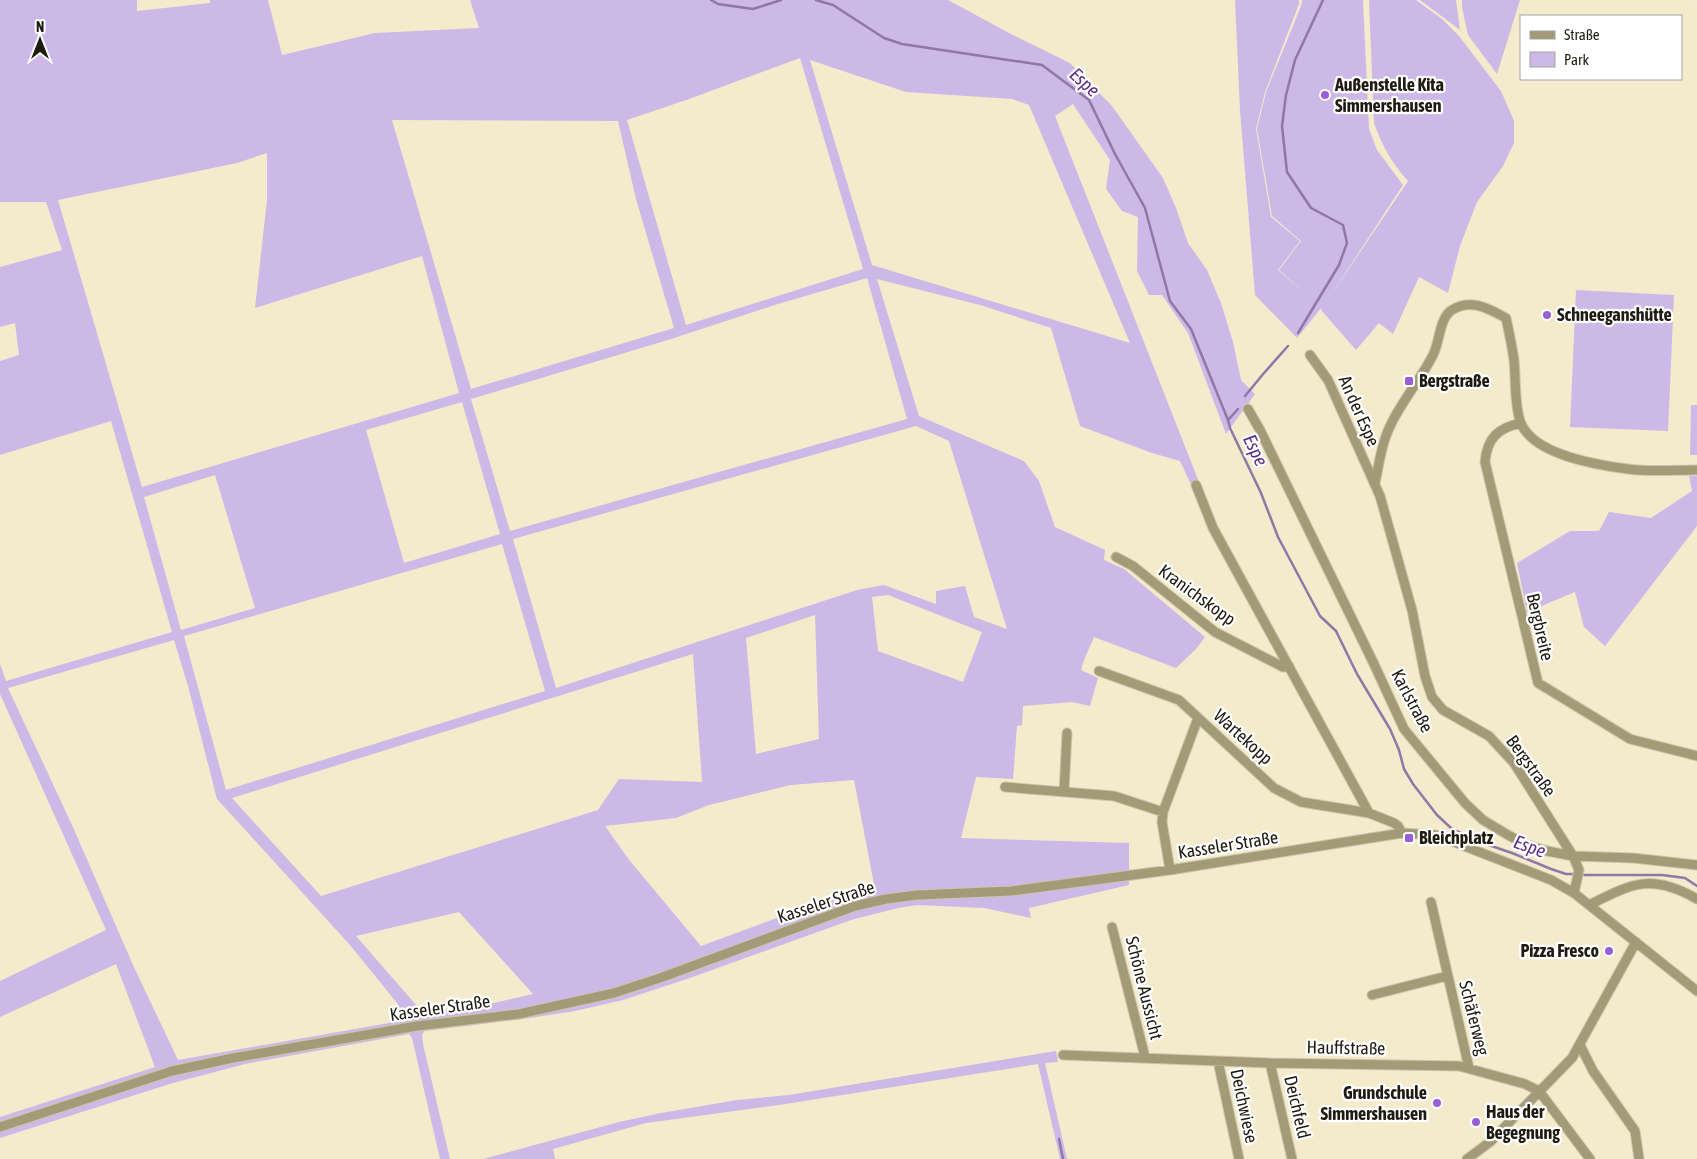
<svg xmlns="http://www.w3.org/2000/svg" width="1697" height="1159" viewBox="0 0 1697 1159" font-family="'Asap Condensed',sans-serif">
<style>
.green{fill:#cdb9e7;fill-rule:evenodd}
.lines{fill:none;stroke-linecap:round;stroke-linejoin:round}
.stream{stroke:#8f77a7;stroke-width:2.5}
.minor-casing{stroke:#cdc6aa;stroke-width:11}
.minor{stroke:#a39b78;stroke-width:9}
.poi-dot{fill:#995dd5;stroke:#fff;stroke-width:2}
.labels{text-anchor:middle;stroke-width:4.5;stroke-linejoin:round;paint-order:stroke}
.poi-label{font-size:18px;font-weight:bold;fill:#1e1b10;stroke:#fff;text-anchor:start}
.street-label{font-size:18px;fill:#1e1b10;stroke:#fff}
.water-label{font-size:19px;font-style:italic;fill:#5c3186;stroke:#fff}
</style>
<rect width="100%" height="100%" fill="#f3ebcc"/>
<path class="green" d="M 0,0 L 137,0 L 137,11 L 210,3 L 210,0 L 268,0 L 282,55 L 375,33 L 479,28 L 470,0 L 948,0 L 1009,33 L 1070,63 L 1112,106 L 1163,178 L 1176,208 L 1188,243 L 1207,270 L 1221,303 L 1233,342 L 1241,380 L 1255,394 L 1226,434 L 1188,333 L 1162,295 L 1149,295 L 1137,271 L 1138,217 L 1122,211 L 1106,189 L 1110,160 L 1073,104 L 1055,116 L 1201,487 L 1193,489 L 1180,461 L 1152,453 L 1080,426 L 1051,328 L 980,305 L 877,279 L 919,416 L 1024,461 L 1039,481 L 1055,527 L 1105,550 L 1104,560 L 1124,569 L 1205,637 L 1196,649 L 1176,668 L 1094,637 L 1084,660 L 1081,670 L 1098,678 L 1090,706 L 1072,702 L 1023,706 L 1022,725 L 1017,726 L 1013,779 L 976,777 L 961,838 L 1129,843 L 1129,885 L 1029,908 L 1031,918 L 984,908 L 917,905 L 898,908 L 851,920 L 687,979 L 623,1000 L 575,1011 L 523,1019 L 425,1031 L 422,1034 L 423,1044 L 450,1159 L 440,1159 L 412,1038 L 409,1034 L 245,1064 L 173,1083 L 0,1138 L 0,1117 L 155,1067 L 116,964 L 0,1017 L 0,981 L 106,930 L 0,694 L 0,664 L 6,681 L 172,632 L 111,421 L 0,455 L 0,361 L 19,355 L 15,323 L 0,327 L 0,267 L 62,250 L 46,202 L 0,202 ZM 800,58 L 863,269 L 686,325 L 627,120 L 689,99 ZM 810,60 L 906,92 L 1012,99 L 1029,105 L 1130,343 L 872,265 ZM 392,120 L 618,121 L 636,199 L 674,328 L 471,389 ZM 267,153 L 267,200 L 255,308 L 422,256 L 459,393 L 142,487 L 58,200 L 237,163 ZM 867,278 L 907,419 L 510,531 L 471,399 L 671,339 L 778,304 ZM 462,402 L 500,534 L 404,563 L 366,430 ZM 916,426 L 949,441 L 1007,629 L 974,617 L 965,586 L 936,591 L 936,604 L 884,585 L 857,590 L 556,688 L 513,539 ZM 215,475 L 255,608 L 181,630 L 144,497 ZM 502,544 L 545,691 L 226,790 L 184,636 ZM 888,595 L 982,632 L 963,682 L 878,651 L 872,597 ZM 815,615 L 819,739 L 756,754 L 746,638 ZM 174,640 L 188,686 L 217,799 L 350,945 L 397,1003 L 406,1020 L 178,1060 L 133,965 L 72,825 L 8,688 ZM 693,654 L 702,782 L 619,779 L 598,810 L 321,896 L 232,798 ZM 854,780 L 874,884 L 842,892 L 777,918 L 701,946 L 630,861 L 605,826 L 676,818 L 709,805 L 791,785 ZM 459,912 L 533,994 L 494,1003 L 423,1013 L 356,936 Z
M 1235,0 L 1299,0 L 1299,4 L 1265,92 L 1256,129 L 1271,217 L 1300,241 L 1278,270 L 1309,297 L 1279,270 L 1301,241 L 1272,216 L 1257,129 L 1266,92 L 1301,6 L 1302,0 L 1363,0 L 1369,129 L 1377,150 L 1403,185 L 1327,301 L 1408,181 C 1392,164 1381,143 1374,123 L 1369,0 L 1416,0 L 1442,19 L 1459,36 L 1501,91 L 1514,121 L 1514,143 L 1503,166 L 1477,202 L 1460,246 L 1448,293 L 1419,277 L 1393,334 L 1379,323 L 1356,350 L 1321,310 L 1322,307 L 1297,338 L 1255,295 L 1240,110 Z
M 1420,0 L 1456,0 L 1460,30 Z
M 1462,0 L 1520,0 L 1497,74 L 1468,35 L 1462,7 Z
M 1576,290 L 1674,295 L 1668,431 L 1570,427 Z
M 1691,405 L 1697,405 L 1697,455 L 1690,455 Z
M 1689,476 L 1697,476 L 1697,526 L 1605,646 L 1584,627 L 1575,592 L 1527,612 L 1517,563 L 1570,531 L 1599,531 L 1609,512 L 1651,518 L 1692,491 Z
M 1056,1051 L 1058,1062 L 1045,1063 L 1067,1159 L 1060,1159 L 1038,1064 L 779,1105 L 646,1123 L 553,1149 L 555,1159 L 483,1159 L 619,1122 L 661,1113 L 737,1100 L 789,1095 Z"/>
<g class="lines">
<path class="stream" d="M 711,0 L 718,4 L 753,9 L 781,0
M 816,0 L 833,5 L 884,38 L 902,44 L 1042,65 L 1089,100 L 1115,154 L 1145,208 L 1170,301 L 1191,329 L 1228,420 L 1230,428 L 1261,493 L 1278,537 L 1320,616 L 1336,631 L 1357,674 L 1390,729 L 1399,750 L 1404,769 L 1413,784 L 1437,815 L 1451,828 L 1477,841 L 1512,853 L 1551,869 L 1566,874 L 1576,874
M 1298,333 L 1339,265 L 1347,243 L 1343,225 L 1311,208 L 1287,172 L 1282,126 L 1286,95 L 1295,60 L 1323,0
M 1245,396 L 1264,373 L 1288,346
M 1229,419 L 1238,409
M 1581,875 L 1662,875 L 1685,878 L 1697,886
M 1059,1139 L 1063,1159"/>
<g class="minor-casing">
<path id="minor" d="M 1310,355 L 1328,380 L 1380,496 L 1412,610 L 1425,676 L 1432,697 L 1443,710 L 1489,736 L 1514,763 L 1573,856 L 1579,870 L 1574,893
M 1248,409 L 1260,430 L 1373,662 L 1404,729 L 1465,803 L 1483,820 L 1508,835 L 1527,845 L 1547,851 L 1573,856 L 1633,858 L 1697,865
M 1521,423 C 1498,428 1487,438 1485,462 L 1538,683 L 1630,739 L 1697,756
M 1375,483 C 1378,469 1380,455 1384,442 C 1393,411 1419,383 1433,355 C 1440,342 1439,318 1452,310 C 1471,298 1489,309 1506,318 C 1509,332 1512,346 1514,360 C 1516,380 1514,401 1520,421 C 1532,455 1597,465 1628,469 C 1650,472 1674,470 1697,470
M 1196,485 L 1213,528 L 1369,813
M 1116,557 L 1133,566 L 1215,632 L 1283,667 L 1289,666
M 1099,671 L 1179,700 L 1274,788 L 1301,802 L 1369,813 L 1394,823 L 1398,826 L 1402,833
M 1005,787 L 1114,796 L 1163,812
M 1064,792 L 1067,733
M 1170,870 L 1162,822 L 1163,812 L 1198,718
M 1431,902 L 1469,1068
M 1589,905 C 1633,883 1651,873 1697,899
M 1112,927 L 1145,1057
M 1372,995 L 1447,976
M 1580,1045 L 1593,1071 L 1635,1131 L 1639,1159
M 1063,1055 L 1270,1063 L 1459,1066 L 1525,1084 L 1539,1091 L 1590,1159
M 1218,1061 L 1239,1159
M 1270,1063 L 1292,1159
M 0,1127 L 172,1071 L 233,1058 L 417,1026 L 519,1014 L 614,993 L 660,978 L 855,906 L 886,899 L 917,895 L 1011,891 L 1170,870 L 1402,833 L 1436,835 L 1551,880 L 1574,893 L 1697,991
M 1467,1159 L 1490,1142 L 1572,1058 L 1636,942"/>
</g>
<use href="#minor" class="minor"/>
</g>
<g class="poi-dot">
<circle cx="1325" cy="95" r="5"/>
<circle cx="1547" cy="315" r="5"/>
<rect x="1404" y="376" width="10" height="10" rx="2.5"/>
<rect x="1404" y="833" width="10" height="10" rx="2.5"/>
<circle cx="1609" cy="951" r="5"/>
<circle cx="1437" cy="1103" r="5"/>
<circle cx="1476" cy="1122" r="5"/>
</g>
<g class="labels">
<g class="poi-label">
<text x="1335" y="91">Außenstelle Kita<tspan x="1335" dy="21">Simmershausen</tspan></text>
<text x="1557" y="321">Schneeganshütte</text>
<text x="1419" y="387">Bergstraße</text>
<text x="1419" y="844">Bleichplatz</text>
<text x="1599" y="957" text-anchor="end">Pizza Fresco</text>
<text x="1427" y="1099" text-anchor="end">Grundschule<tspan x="1427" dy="21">Simmershausen</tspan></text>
<text x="1486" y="1118">Haus der<tspan x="1486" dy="21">Begegnung</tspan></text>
</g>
<g class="street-label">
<text transform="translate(1359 411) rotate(66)" y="6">An der Espe</text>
<text transform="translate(1197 595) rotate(36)" y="6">Kranichskopp</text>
<text transform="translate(1540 627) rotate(77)" y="6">Bergbreite</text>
<text transform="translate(1412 701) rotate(62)" y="6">Karlstraße</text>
<text transform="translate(1243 737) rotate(42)" y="6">Wartekopp</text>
<text transform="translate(1531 766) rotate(54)" y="6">Bergstraße</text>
<text transform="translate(1228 845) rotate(-9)" y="6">Kasseler Straße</text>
<text transform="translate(826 902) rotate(-18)" y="6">Kasseler Straße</text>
<text transform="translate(1144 988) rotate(76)" y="6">Schöne Aussicht</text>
<text transform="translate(440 1008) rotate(-8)" y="6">Kasseler Straße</text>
<text transform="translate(1474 1018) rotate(76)" y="6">Schäferweg</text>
<text transform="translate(1346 1048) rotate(1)" y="6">Hauffstraße</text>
<text transform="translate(1244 1106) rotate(78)" y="6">Deichwiese</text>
<text transform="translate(1297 1107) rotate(77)" y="6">Deichfeld</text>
</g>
<g class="water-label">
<text transform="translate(1085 82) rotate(42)" y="7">Espe</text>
<text transform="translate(1256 450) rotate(64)" y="7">Espe</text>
<text transform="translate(1530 846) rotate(20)" y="7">Espe</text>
</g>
</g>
<rect x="1520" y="15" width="162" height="65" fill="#ffffff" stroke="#a5a49f"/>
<rect x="1530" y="31" width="25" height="8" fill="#a39b78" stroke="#a5a49f"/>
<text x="1564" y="40" font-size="15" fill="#1e1b10">Straße</text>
<rect x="1530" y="52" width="25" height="15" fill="#cdb9e7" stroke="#a5a49f"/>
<text x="1564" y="65" font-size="15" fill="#1e1b10">Park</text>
<g transform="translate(40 40)" stroke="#ffffff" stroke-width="4" paint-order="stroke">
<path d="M0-4L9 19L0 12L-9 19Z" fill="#1e1b10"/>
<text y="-8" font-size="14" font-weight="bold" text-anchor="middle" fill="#1e1b10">N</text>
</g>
</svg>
